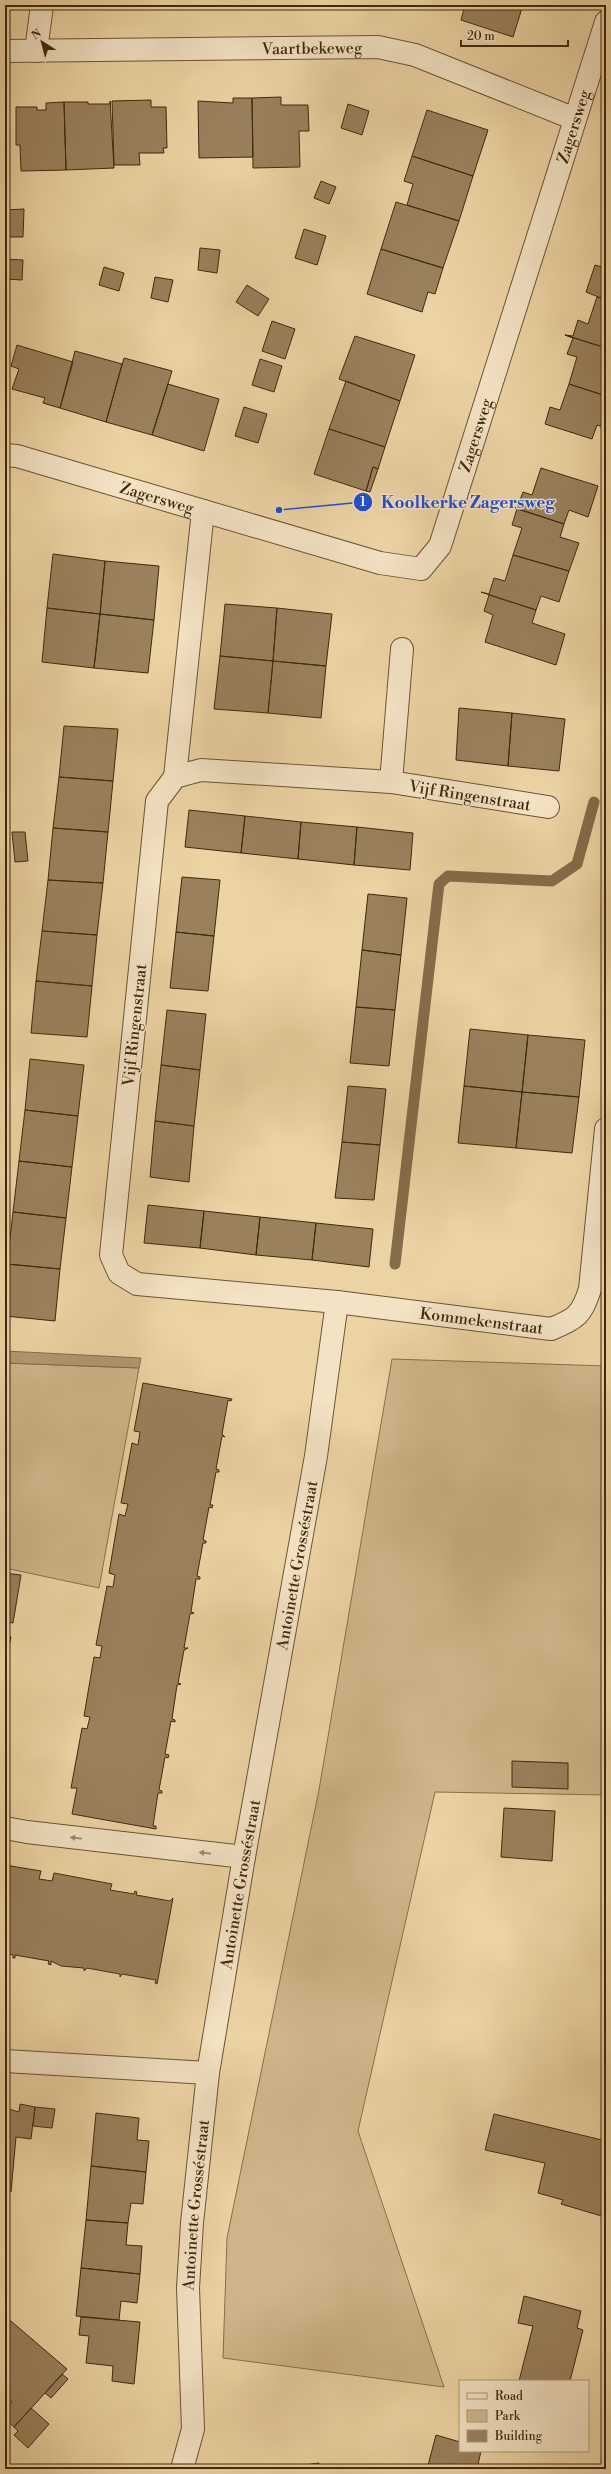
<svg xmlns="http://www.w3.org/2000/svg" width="611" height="2474" viewBox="0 0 611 2474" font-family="'Libre Bodoni',serif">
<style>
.green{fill:#cfb68a;stroke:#886f4c}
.water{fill:#b29971;stroke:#856c4a}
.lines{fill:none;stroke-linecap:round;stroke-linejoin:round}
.stream{stroke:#856c4a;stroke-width:11}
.building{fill:#9a815c;stroke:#41280f}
.minor-casing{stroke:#6c5334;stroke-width:24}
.minor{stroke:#f3e2c3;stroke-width:22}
.oneway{fill:#9a8569}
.labels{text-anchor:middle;stroke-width:3;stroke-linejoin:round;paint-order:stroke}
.street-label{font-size:16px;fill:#41280f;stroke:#f3e2c3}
.leader{fill:none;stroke:#1d4ed8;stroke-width:1.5}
.callout-dot{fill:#1d4ed8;stroke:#f3e2c3;stroke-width:1.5}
.mark-label{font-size:12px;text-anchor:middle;font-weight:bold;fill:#fff}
.callout-label{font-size:17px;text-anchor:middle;font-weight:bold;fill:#1d4ed8;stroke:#f3e2c3;stroke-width:3;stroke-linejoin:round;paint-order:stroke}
</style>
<rect width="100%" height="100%" fill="#ecd3a3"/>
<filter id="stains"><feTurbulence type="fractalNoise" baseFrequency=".005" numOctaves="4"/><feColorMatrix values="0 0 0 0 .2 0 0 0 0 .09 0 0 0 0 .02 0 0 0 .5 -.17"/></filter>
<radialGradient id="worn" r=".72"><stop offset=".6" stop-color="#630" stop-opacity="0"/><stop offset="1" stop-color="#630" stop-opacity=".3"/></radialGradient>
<path class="green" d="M 392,1359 L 606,1366 L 606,1795 L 435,1792 L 358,2131 L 444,2387 L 223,2358 L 227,2238 L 319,1790 Z
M 5,1363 L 139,1368 L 99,1588 L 5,1568 Z"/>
<path class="water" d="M 5,1351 L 141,1358 L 139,1368 L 5,1363 Z"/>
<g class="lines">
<path class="stream" d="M 395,1264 L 439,884 L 448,876 L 552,881 L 577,864 L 594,802"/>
</g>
<path class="building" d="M 465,5 L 528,5 L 527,10 L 522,8 L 513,37 L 461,20 Z
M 281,97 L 281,105 L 308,105 L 309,131 L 299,131 L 300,167 L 253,168 L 252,98 Z
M 233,98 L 252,98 L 253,157 L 199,158 L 198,101 L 233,103 Z
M 151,100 L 151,107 L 166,107 L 167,148 L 163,148 L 164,153 L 139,153 L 140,165 L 114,165 L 112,101 Z
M 110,101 L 114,168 L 66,170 L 64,102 L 88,102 L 88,104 L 110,104 Z
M 64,102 L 66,170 L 21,171 L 20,145 L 16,145 L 16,107 L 37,107 L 37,110 L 46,110 L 46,103 Z
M 348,104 L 369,111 L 362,135 L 341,128 Z
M 427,110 L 488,130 L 473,176 L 412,156 Z
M 412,156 L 473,176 L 459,221 L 407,205 L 413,184 L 404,181 Z
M 321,181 L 336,187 L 329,204 L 314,198 Z
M 396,202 L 459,221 L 443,268 L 381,249 Z
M 24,209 L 23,237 L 5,237 L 5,210 Z
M 304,229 L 326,236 L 317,265 L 295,258 Z
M 200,248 L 220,250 L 217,273 L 198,270 Z
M 381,249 L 443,268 L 435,294 L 428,292 L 422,312 L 367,294 Z
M 605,258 L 606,259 L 606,300 L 586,292 L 595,265 L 602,267 Z
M 5,259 L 23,260 L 22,280 L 5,279 Z
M 104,267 L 124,273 L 119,291 L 99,285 Z
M 155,277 L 173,280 L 168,302 L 151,298 Z
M 247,285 L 269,299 L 258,316 L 236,302 Z
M 597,297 L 606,300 L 606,348 L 565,335 L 573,336 L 578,320 L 588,324 Z
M 272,321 L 295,329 L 285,359 L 262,351 Z
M 565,335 L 606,348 L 606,396 L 569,384 L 577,357 L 567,354 L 573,338 Z
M 355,336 L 415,355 L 400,401 L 339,379 Z
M 17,345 L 73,362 L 60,408 L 43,403 L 45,398 L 12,389 L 19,369 L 11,366 Z
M 75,351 L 122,364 L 106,422 L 60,408 Z
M 124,358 L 172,371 L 152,435 L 106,422 Z
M 260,359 L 282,366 L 274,392 L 252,385 Z
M 346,381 L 400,401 L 385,447 L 329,429 Z
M 168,384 L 219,399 L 204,451 L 152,435 Z
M 569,384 L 606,396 L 606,428 L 597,425 L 592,439 L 545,424 L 550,407 L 560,410 Z
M 244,407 L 267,414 L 258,443 L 235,436 Z
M 329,429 L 385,447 L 378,469 L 373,467 L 366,491 L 314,474 Z
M 373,467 L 378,469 L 370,492 L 366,491 Z
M 541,468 L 598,486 L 588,517 L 569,510 L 564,524 L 510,506 L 517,508 L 523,492 L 532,495 Z
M 517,509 L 564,524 L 560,537 L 579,543 L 569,571 L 513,555 L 522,528 L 512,525 Z
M 53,554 L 105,561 L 100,614 L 47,608 Z
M 513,555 L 569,571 L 559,602 L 541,596 L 536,610 L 481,592 L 489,594 L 494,578 L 505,581 Z
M 105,561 L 159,566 L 154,620 L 100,614 Z
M 489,595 L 536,610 L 532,623 L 565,634 L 556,665 L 485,642 L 493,615 L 484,611 Z
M 225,604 L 277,608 L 273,661 L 220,656 Z
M 47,608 L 100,614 L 94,668 L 42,662 Z
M 277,608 L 332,614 L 326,666 L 273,661 Z
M 100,614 L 154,620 L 148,673 L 94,668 Z
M 220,656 L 273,661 L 268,713 L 214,709 Z
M 273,661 L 326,666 L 321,718 L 268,713 Z
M 459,708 L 512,713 L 508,766 L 456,760 Z
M 512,713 L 565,719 L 559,771 L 508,766 Z
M 64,726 L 118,729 L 113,781 L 59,777 Z
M 59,777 L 113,781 L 108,832 L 53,828 Z
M 189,810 L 245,816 L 241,853 L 185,847 Z
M 245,816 L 301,822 L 298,859 L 241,853 Z
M 301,822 L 357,827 L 354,865 L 298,859 Z
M 357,827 L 413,833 L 410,870 L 354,865 Z
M 53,828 L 108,832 L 103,883 L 48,880 Z
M 12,832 L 25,832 L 28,861 L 15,862 Z
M 182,877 L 220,880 L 214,936 L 176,932 Z
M 48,880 L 103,883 L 97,935 L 42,931 Z
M 368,894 L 407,898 L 401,955 L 362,950 Z
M 42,931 L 97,935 L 92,986 L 36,981 Z
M 176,932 L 214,936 L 208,991 L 170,988 Z
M 362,950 L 401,955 L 395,1010 L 356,1007 Z
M 36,981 L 92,986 L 87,1037 L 31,1033 Z
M 356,1007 L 395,1010 L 389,1066 L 350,1063 Z
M 167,1010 L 206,1014 L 200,1070 L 161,1065 Z
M 470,1029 L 528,1035 L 522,1092 L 464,1086 Z
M 528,1035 L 585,1040 L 579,1097 L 522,1092 Z
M 30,1059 L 84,1065 L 78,1116 L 25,1110 Z
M 161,1065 L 200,1070 L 194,1126 L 155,1121 Z
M 348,1086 L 386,1089 L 380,1145 L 342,1142 Z
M 464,1086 L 522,1092 L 516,1148 L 458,1143 Z
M 522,1092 L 579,1097 L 572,1153 L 516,1148 Z
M 25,1110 L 78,1116 L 72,1167 L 19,1161 Z
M 155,1121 L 194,1126 L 189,1182 L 150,1177 Z
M 342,1142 L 380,1145 L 374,1200 L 335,1198 Z
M 19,1161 L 72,1167 L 66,1218 L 13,1212 Z
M 148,1205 L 204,1211 L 200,1248 L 144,1243 Z
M 204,1211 L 260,1217 L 256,1255 L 200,1248 Z
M 13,1212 L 66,1218 L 60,1269 L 7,1264 Z
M 260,1217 L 316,1223 L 312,1260 L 256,1255 Z
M 316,1223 L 373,1229 L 369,1267 L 312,1260 Z
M 7,1264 L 60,1269 L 55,1321 L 5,1316 Z
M 143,1383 L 232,1399 L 231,1401 L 228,1400 L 222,1434 L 225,1437 L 222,1436 L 216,1469 L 219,1470 L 219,1472 L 216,1472 L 210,1505 L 213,1505 L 212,1508 L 209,1507 L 203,1540 L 206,1541 L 206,1543 L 203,1543 L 197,1576 L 200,1577 L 200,1579 L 196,1579 L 191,1612 L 194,1613 L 190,1614 L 184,1648 L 188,1648 L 184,1650 L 178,1683 L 181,1684 L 177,1685 L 172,1719 L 175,1720 L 175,1722 L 171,1721 L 165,1754 L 169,1755 L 168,1758 L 165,1757 L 159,1790 L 162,1791 L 162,1793 L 158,1793 L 153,1826 L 156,1826 L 156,1829 L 72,1814 L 77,1788 L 71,1788 L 82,1728 L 87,1729 L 90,1717 L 84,1716 L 94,1657 L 100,1658 L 102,1646 L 96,1645 L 107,1586 L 113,1587 L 115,1575 L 109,1573 L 119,1514 L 125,1516 L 128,1504 L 121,1503 L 132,1443 L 138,1445 L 140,1432 L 134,1431 Z
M 5,1573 L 21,1575 L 13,1623 L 6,1622 L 5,1630 Z
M 5,1636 L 11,1637 L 5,1667 Z
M 512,1761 L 568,1763 L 568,1789 L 512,1787 Z
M 504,1808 L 555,1811 L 552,1861 L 501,1857 Z
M 5,1865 L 41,1871 L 39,1879 L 52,1881 L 54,1873 L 112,1884 L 110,1890 L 134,1894 L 135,1891 L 137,1892 L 136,1895 L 170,1901 L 173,1898 L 157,1984 L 155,1983 L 156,1980 L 122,1974 L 120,1977 L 120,1974 L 87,1968 L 84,1971 L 84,1968 L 61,1966 L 51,1961 L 51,1965 L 48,1964 L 49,1961 L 15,1955 L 15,1958 L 13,1958 L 13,1955 L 5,1953 Z
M 20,2104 L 35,2107 L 31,2139 L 16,2137 L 11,2192 L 5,2190 L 5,2108 L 19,2112 Z
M 35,2107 L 55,2109 L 52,2128 L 33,2126 Z
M 96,2113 L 139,2118 L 137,2140 L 149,2141 L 146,2172 L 91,2166 Z
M 494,2114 L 606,2141 L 606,2225 L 602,2224 L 605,2217 L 561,2204 L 563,2200 L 538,2193 L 545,2163 L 485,2150 Z
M 91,2166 L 146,2172 L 143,2204 L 131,2203 L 128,2223 L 86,2220 Z
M 86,2220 L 128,2223 L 126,2245 L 142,2246 L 140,2274 L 81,2268 Z
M 81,2268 L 140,2274 L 137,2303 L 121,2301 L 119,2320 L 76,2316 Z
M 524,2296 L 581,2311 L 577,2328 L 583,2330 L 570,2381 L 519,2381 L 533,2326 L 518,2323 Z
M 5,2316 L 67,2369 L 14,2427 L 5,2419 L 5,2409 L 12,2402 L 5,2396 Z
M 81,2317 L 140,2322 L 134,2384 L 112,2381 L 113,2366 L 86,2363 L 89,2336 L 79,2335 Z
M 62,2374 L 68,2379 L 51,2398 L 45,2393 Z
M 31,2408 L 49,2424 L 28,2448 L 14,2435 L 18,2431 L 14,2427 Z
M 436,2435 L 460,2442 L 460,2451 L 481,2451 L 477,2469 L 427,2469 Z
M 319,2463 L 319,2469 L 283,2469 L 283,2468 Z"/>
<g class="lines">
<g class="minor-casing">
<g id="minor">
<path id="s1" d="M 5,51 L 378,47 L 415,55 L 575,119"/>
<path d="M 36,51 L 42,5"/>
<path id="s2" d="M 5,455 L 17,456 L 380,563 L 421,569 L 440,546 L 606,22"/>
<path d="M 175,777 L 203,511"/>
<path d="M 391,782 L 402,649"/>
<path id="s3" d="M 548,807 L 391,782 L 201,770 L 175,777 L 157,801 L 111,1255 L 119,1273 L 137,1284 L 337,1302 L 551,1329 C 576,1319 582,1315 590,1289 L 606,1129"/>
<path d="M 5,1828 L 27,1832 L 244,1857"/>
<path d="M 5,2061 L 208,2073"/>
<path id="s4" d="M 182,2469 L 193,2429 L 188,2288 L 192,2223 L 208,2073 L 244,1857 L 316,1456 L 337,1302"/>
</g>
</g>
<use href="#minor" class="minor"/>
</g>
<defs><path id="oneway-solid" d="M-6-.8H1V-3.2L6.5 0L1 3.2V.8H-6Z"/></defs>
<g class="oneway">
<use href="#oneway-solid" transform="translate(76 1838) rotate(-174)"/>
<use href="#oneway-solid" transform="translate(205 1853) rotate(-174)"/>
</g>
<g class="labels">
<g class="street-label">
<text dy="6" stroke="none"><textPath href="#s1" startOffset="307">Vaartbekeweg</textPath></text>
<text dy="6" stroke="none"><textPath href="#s2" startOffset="902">Zagersweg</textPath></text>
<text dy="6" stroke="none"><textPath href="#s2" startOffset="578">Zagersweg</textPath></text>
<text dy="6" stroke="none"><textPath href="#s2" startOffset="158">Zagersweg</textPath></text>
<text transform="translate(470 795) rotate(9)" y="6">Vijf Ringenstraat</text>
<text transform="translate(134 1025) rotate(-84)" y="6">Vijf Ringenstraat</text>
<text dy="6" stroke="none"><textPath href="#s3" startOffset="1250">Kommekenstraat</textPath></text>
<text dy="6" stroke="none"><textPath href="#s4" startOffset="914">Antoinette Grosséstraat</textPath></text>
<text dy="6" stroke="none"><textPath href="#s4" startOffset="590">Antoinette Grosséstraat</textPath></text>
<text dy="6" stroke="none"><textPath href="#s4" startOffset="266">Antoinette Grosséstraat</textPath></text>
</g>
</g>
<path class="leader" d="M279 510L363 502"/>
<g class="callout-dot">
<circle cx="279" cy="510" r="4"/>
<circle cx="363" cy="502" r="10"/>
</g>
<g class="mark-label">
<text x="363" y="506">1</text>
</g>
<g class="callout-label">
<text x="468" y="508">Koolkerke Zagersweg</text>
</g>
<rect width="611" height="2474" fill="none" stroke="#ecd3a3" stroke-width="20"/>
<rect x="6" y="6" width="599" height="2462" fill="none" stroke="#41280f" stroke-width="2"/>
<rect x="10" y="10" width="591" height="2454" fill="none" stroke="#41280f"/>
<rect x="459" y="2380" width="130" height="72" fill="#f3e2c3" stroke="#ac987b"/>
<rect x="467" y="2393" width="20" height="6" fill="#f3e2c3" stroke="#ac987b"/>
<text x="495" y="2400" font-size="12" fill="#41280f">Road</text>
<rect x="467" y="2410" width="20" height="12" fill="#cfb68a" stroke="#ac987b"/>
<text x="495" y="2420" font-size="12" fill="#41280f">Park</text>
<rect x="467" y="2430" width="20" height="12" fill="#9a815c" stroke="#ac987b"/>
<text x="495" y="2440" font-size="12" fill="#41280f">Building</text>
<g transform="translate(42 42) rotate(324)" stroke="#f3e2c3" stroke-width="3" paint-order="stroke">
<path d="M0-3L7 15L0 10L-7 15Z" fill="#41280f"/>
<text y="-6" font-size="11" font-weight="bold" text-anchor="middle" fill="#41280f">N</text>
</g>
<path d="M461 40v6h107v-6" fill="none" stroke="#41280f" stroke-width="2"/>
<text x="467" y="40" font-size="12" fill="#41280f" stroke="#f3e2c3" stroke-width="3" paint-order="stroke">20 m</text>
<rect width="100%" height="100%" filter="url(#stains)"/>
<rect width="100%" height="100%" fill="url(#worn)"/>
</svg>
